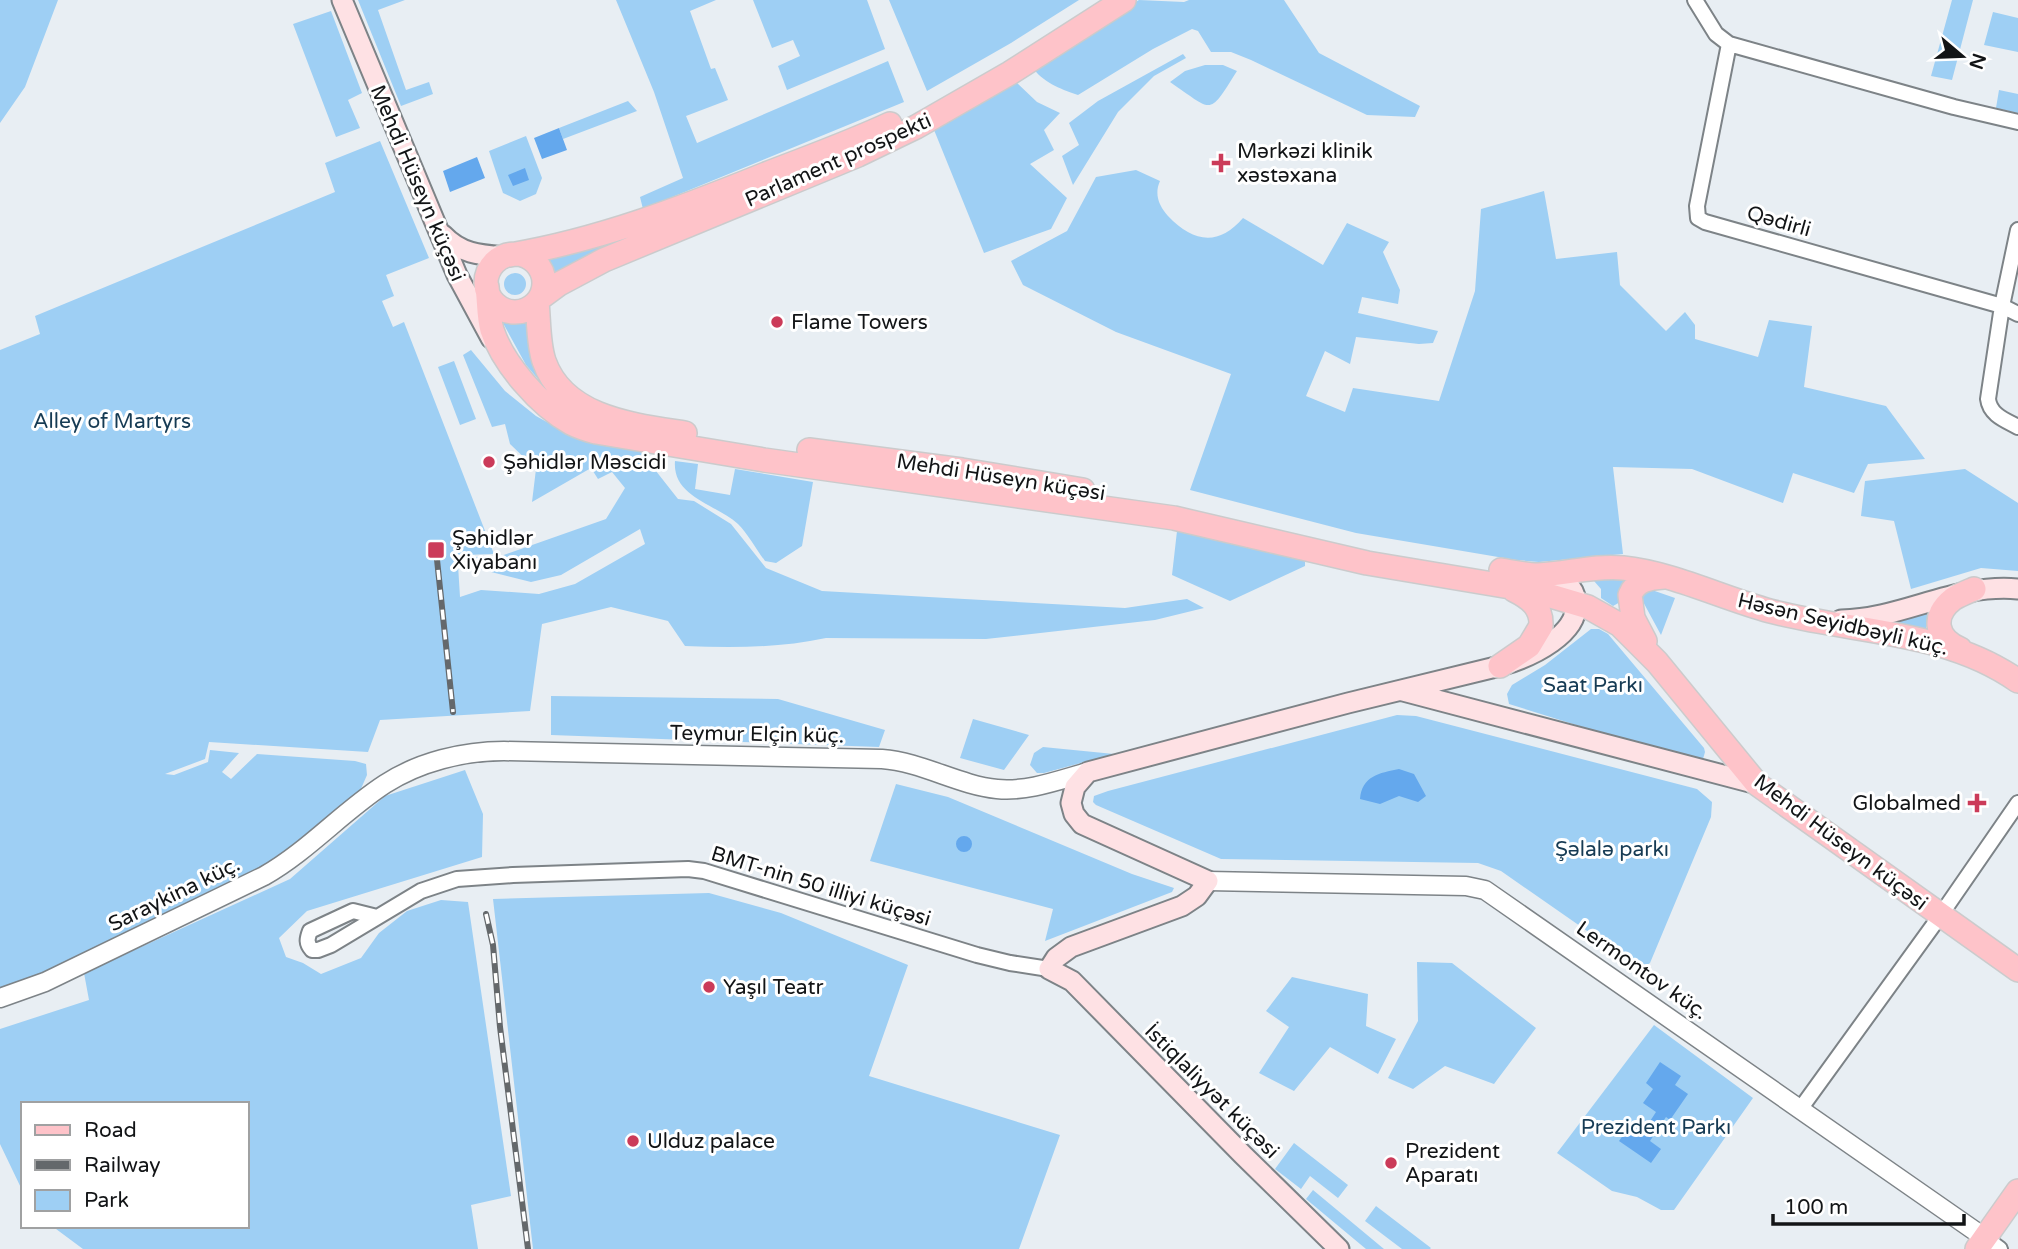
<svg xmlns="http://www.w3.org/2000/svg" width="2018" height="1249" viewBox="0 0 2018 1249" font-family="'Varela Round',sans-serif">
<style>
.green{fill:#9ecff4}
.water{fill:#64a8ed}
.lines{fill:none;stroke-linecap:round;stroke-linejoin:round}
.minor-casing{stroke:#7d8387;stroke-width:18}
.tertiary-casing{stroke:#7d8387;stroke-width:21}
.secondary-casing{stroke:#7d8387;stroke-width:23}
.primary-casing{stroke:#cbcbcc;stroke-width:26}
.minor{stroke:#fff;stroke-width:14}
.tertiary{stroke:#fff;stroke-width:18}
.secondary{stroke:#fee1e4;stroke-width:19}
.primary{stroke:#fec3c9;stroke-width:23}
.rail-casing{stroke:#64686b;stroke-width:6}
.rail{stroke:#fff;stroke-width:3.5;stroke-dasharray:10;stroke-linecap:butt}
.poi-dot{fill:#cb3b59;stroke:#fff;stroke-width:2.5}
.labels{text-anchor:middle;stroke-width:6;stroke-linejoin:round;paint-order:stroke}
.poi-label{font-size:21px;fill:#121416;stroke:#fff;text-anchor:start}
.street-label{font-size:21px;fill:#121416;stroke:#fff}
.park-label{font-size:21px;fill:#163b54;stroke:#fff}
</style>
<rect width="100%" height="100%" fill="#e8eef3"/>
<path class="green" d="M 0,0 L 58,0 L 25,87 L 0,123 Z
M 358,0 L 405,0 L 378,10 L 406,90 L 429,82 L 433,94 L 401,106 Z
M 616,0 L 716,0 L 690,11 L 711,69 L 715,68 L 728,100 L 686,116 L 697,143 L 888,61 L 904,102 L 643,209 L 640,197 L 683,178 L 654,92 Z
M 753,0 L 867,0 L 885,49 L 787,90 L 778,66 L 800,56 L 793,40 L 772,48 Z
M 889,0 L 1079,0 L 1011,43 L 927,91 Z
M 1139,0 L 1184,2 L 1189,0 L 1284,0 L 1319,53 L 1420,106 L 1415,117 L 1367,115 L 1251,60 L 1231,52 L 1211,52 L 1198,31 L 1192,29 L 1153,49 L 1078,95 C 1058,88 1044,83 1031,66 Z
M 1952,0 L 1973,0 L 1952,80 L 1931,76 Z
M 331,11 L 362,93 L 348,100 L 360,128 L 336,137 L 293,24 Z
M 1993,12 L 2018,18 L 2018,52 L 1984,45 Z
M 1183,54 L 1186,58 L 1154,76 L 1118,112 L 1073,185 L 1062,156 L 1079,145 L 1069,123 L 1098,101 Z
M 1205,65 L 1223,65 L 1237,71 C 1208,117 1214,112 1170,82 L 1185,71 Z
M 1013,79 L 1037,102 L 1060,113 L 1044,130 L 1054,150 L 1030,164 L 1067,198 L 1051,229 L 984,253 L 932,125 Z
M 1999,90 L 2018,94 L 2018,113 L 1996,108 Z
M 628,101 L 637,111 L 563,139 L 559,128 Z
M 526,136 L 542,178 L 536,194 L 520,201 L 503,193 L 489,151 Z
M 380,141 L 429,258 L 386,275 L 394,296 L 382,301 L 393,327 L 404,322 L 494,554 L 464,555 L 458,565 L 460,597 L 481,590 L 539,594 L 575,584 L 645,544 L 640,529 L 561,575 L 531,582 L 467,566 L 473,557 L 498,557 L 606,519 L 625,488 L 612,472 L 598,479 L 591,468 L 532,502 L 536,469 L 510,444 L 505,424 L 492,427 L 463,355 L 471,350 L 505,391 L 536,416 L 574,437 L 641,452 L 678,499 L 694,501 L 731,524 L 766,568 L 822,591 L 1125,608 L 1187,599 L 1204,608 L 1155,620 L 986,639 L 826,638 C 779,648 733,648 685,646 L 668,621 L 611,607 L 542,624 L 530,711 L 380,720 L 368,752 L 209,742 L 205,759 L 165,774 L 174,775 L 208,762 L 210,750 L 239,753 L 222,772 L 231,779 L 257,754 L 355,761 L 366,764 L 367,775 L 360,791 L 267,865 L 37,975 L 0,989 L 0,350 L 40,334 L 35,316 L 335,192 L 325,163 Z
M 1136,170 L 1160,181 C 1154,194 1159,206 1168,216 C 1193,242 1218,247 1243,218 L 1323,265 L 1347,223 L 1389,242 L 1383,252 L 1400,290 L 1398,304 L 1362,297 L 1358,313 L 1438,331 L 1433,343 L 1419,344 L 1356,337 L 1350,364 L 1325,351 L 1306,396 L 1345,412 L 1353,388 L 1439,401 L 1475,291 L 1481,209 L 1544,191 L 1556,259 L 1617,252 L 1620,285 L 1666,331 L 1685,312 L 1695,325 L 1695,339 L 1758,357 L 1769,320 L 1812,326 L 1804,387 L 1886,406 L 1925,459 L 1868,464 L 1854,493 L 1793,473 L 1783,503 L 1692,469 L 1613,467 L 1623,554 L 1539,562 L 1516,560 L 1356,533 L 1190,490 L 1231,374 L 1116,332 L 1023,285 L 1011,261 L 1067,231 L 1096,177 Z
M 637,233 L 552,283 L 550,274 L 541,260 Z
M504 284a11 11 0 1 1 22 0a11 11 0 1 1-22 0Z
M 498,314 L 516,319 L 531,315 C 527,349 533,364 550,393 L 526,365 Z
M 454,361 L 476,419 L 460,425 L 438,367 Z
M 675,461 L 698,464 L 695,489 L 730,495 L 735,469 L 813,482 L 802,546 L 776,563 L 765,561 C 756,549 748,534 738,524 C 716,504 672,497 675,461 Z
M 1965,469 L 2018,503 L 2018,571 L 1981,568 L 1911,589 L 1894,521 L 1861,516 L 1865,481 Z
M 1177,531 L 1305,555 L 1305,566 L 1230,601 L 1172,575 Z
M 1635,575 L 1622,601 L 1613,606 L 1601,598 L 1601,589 L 1594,581 L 1583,576 Z
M 1649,589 L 1675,598 L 1661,635 L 1641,598 L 1643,592 Z
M 1931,608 L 1925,632 L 1879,623 Z
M 1591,629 L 1599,629 L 1608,634 L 1704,748 L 1705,752 L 1703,759 L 1695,762 L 1509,704 L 1507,694 L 1512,685 L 1545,665 Z
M 551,696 L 778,699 L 885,730 L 879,747 L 551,735 Z
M 1397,715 L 1416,716 L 1697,789 L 1712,802 L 1711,817 L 1650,963 L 1644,967 L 1636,965 L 1501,871 L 1478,863 L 1221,859 L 1096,805 L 1093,802 L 1094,796 L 1108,791 Z
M 973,719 L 1029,735 L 1004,770 L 960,758 Z
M 1043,747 L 1114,754 L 1044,773 L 1037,773 L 1030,765 L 1034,753 Z
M 465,770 L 483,814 L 482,857 L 307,911 L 279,938 L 286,957 L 303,963 L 321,974 L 361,958 L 379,933 L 407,911 L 441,900 L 468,902 L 511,1196 L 471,1205 L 478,1249 L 83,1249 L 52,1226 L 247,1226 L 247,1104 L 23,1104 L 23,1192 L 0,1144 L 0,1029 L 89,1000 L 84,973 L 290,879 L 385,796 Z
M 896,784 L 948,797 L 1132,874 L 1174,888 L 1172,892 L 1045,941 L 1053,909 L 870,861 Z
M 709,893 L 781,913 L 908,965 L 869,1076 L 1060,1135 L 1019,1249 L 533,1249 L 493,899 Z
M 1417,962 L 1452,963 L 1536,1028 L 1494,1084 L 1445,1066 L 1413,1089 L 1388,1078 L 1418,1021 Z
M 1292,977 L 1368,994 L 1366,1026 L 1396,1039 L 1378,1074 L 1330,1047 L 1294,1091 L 1259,1073 L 1289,1027 L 1266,1011 Z
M 1654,1025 L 1753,1098 L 1674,1210 L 1661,1210 L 1637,1197 L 1612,1191 L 1557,1153 Z
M 1294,1143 L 1348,1185 L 1338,1198 L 1310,1176 L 1301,1189 L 1275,1169 Z
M 1313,1190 L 1384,1249 L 1366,1249 L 1306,1199 Z
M 1376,1206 L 1431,1248 L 1430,1249 L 1402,1249 L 1365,1221 Z"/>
<path class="water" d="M 559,128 L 567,150 L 542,159 L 534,138 Z
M 477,157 L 485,178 L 450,192 L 443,171 Z
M 525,168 L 529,180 L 513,186 L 508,175 Z
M 1399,769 L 1414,774 L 1426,796 L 1418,802 L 1399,796 L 1380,804 L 1360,799 C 1362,776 1379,773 1399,769 Z
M956 844a8 8 0 1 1 16 0a8 8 0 1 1-16 0Z
M 1660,1062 L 1681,1076 L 1675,1085 L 1688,1094 L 1670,1120 L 1666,1117 L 1650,1141 L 1661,1149 L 1651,1163 L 1619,1141 L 1629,1127 L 1641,1135 L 1656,1112 L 1643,1103 L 1653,1089 L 1646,1083 Z"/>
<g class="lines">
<g class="minor-casing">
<path id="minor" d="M 1695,0 L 1716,34 L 1729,44 L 1954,107 L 2018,122
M 1729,44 L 1697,206 L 1698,218 L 1705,222 L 2002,306 L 2018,314
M 2018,230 L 2002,306 L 1988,399 C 1990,415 2005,420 2018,427
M 377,917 L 353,911 L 310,931 C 307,939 306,943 312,950 L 318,950 L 331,945 L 421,891 L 457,879 L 513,875 L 688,869 L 704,871 L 977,955 L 1010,963 L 1049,969
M 1801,1108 L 1940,916 L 2018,803
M 1985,1238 L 2000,1249"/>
</g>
<g class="tertiary-casing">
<path id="tertiary" d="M 1208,881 L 1466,886 L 1485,890 L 1985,1238
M 0,998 L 45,982 L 264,876 C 308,851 342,812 385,784 C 419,762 463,751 504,751 L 882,759 C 922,762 958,785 997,789 C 1028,792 1059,780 1088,772"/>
</g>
<g class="secondary-casing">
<path id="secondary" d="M 342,0 L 457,275 L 491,338
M 443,235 C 461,254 480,255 505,257
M 1841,620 C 1903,619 1955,583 2018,589
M 1403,691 L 1757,784
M 1339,1249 L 1243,1155 L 1072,981 L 1049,969 L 1056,958 L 1071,947 L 1182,906 L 1197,896 L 1208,881 L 1082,824 L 1074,814 L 1071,803 L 1075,787 L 1088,772 L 1348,703 L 1500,666 C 1528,658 1585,634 1575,596 C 1571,582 1557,577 1544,576"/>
</g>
<g class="primary-casing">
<path id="primary" d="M486 283a29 29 0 1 1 58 0a29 29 0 1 1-58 0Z
M 510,255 C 599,240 682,208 766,174 C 807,158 849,143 890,124
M 487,287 C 489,301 488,316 492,330 C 503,364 540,406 571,423 C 579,427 588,430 596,432 L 764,460 L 1174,518 L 1367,563 L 1534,591 L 1588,607 L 1620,625 L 1657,662 L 1757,784 L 2018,970
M 540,298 L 559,284 L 604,260 L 858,155 L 916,127 L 1010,73 L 1124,0
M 537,302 C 539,321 538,343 544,361 C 564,418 633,425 685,433
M 809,450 L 962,470 L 1083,490
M 1501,570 C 1513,572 1526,575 1538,575 C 1567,574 1594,565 1623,568 C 1672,573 1722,598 1770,611 C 1853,633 1946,630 2018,681
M 1645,641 L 1633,618 L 1630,595 C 1636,580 1649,578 1664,577
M 1960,649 C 1936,639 1931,616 1953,599 C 1959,595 1967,592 1974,589
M 1500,666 L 1529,646 L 1541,626 C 1542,607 1530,598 1514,590
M 1977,1249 L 2018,1191"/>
</g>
<use href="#minor" class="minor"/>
<use href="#tertiary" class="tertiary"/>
<use href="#secondary" class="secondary"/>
<use href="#primary" class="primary"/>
<g class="rail-casing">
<path id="rail" d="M 436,550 L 453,712
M 486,914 L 493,945 L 500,1027 L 528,1249"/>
</g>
<use href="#rail" class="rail"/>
</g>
<g class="poi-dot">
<path d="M1217.5 152.5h7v7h7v7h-7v7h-7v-7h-7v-7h7z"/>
<circle cx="777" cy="322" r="7"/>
<circle cx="489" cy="462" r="7"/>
<rect x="427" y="541" width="18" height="18" rx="3.5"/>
<path d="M1973.5 792.5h7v7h7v7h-7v7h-7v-7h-7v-7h7z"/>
<circle cx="709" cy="987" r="7"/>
<circle cx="633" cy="1141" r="7"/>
<circle cx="1391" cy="1163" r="7"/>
</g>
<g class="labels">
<g class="poi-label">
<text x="1237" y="158">Mərkəzi klinik<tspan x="1237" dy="24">xəstəxana</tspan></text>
<text x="791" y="329">Flame Towers</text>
<text x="503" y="469">Şəhidlər Məscidi</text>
<text x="452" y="545">Şəhidlər<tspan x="452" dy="24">Xiyabanı</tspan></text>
<text x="1961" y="810" text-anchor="end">Globalmed</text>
<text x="723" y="994">Yaşıl Teatr</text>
<text x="647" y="1148">Ulduz palace</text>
<text x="1405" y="1158">Prezident<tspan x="1405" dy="24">Aparatı</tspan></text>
</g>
<g class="street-label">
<text transform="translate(838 160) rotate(-24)" y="7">Parlament prospekti</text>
<text transform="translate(418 183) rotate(67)" y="7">Mehdi Hüseyn küçəsi</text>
<text transform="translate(1779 221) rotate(16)" y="7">Qədirli</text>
<text transform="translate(1001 477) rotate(9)" y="7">Mehdi Hüseyn küçəsi</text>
<text transform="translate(1843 624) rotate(13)" y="7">Həsən Seyidbəyli küç.</text>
<text transform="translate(757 734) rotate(1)" y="7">Teymur Elçin küç.</text>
<text transform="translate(1841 842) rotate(37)" y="7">Mehdi Hüseyn küçəsi</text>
<text transform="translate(821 886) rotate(17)" y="7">BMT-nin 50 illiyi küçəsi</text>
<text transform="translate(174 894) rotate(-26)" y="7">Saraykina küç.</text>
<text transform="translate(1642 970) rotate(35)" y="7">Lermontov küç.</text>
<text transform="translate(1212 1091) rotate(45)" y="7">İstiqlaliyyət küçəsi</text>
</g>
<g class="park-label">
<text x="112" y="428">Alley of Martyrs</text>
<text x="1593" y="692">Saat Parkı</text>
<text x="1612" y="856">Şəlalə parkı</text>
<text x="1656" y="1134">Prezident Parkı</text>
</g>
</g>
<rect x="21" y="1102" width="228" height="126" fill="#ffffff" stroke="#a0a1a2" stroke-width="2"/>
<rect x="35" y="1125" width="35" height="10" fill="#fec3c9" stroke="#a0a1a2" stroke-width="2"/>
<text x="84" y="1137" font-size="21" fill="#121416">Road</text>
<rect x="35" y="1160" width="35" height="10" fill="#64686b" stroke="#a0a1a2" stroke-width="2"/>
<text x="84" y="1172" font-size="21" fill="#121416">Railway</text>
<rect x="35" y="1190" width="35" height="21" fill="#9ecff4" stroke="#a0a1a2" stroke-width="2"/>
<text x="84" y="1207" font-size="21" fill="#121416">Park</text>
<g transform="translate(1962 56) rotate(109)" stroke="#ffffff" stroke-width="5" paint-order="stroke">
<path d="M0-5L12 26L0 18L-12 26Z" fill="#121416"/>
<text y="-10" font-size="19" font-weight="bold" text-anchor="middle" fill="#121416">N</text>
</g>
<path d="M1773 1214v10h191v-10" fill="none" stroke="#121416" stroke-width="3.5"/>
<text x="1784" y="1214" font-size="21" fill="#121416" stroke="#ffffff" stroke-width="5" paint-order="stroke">100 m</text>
</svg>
